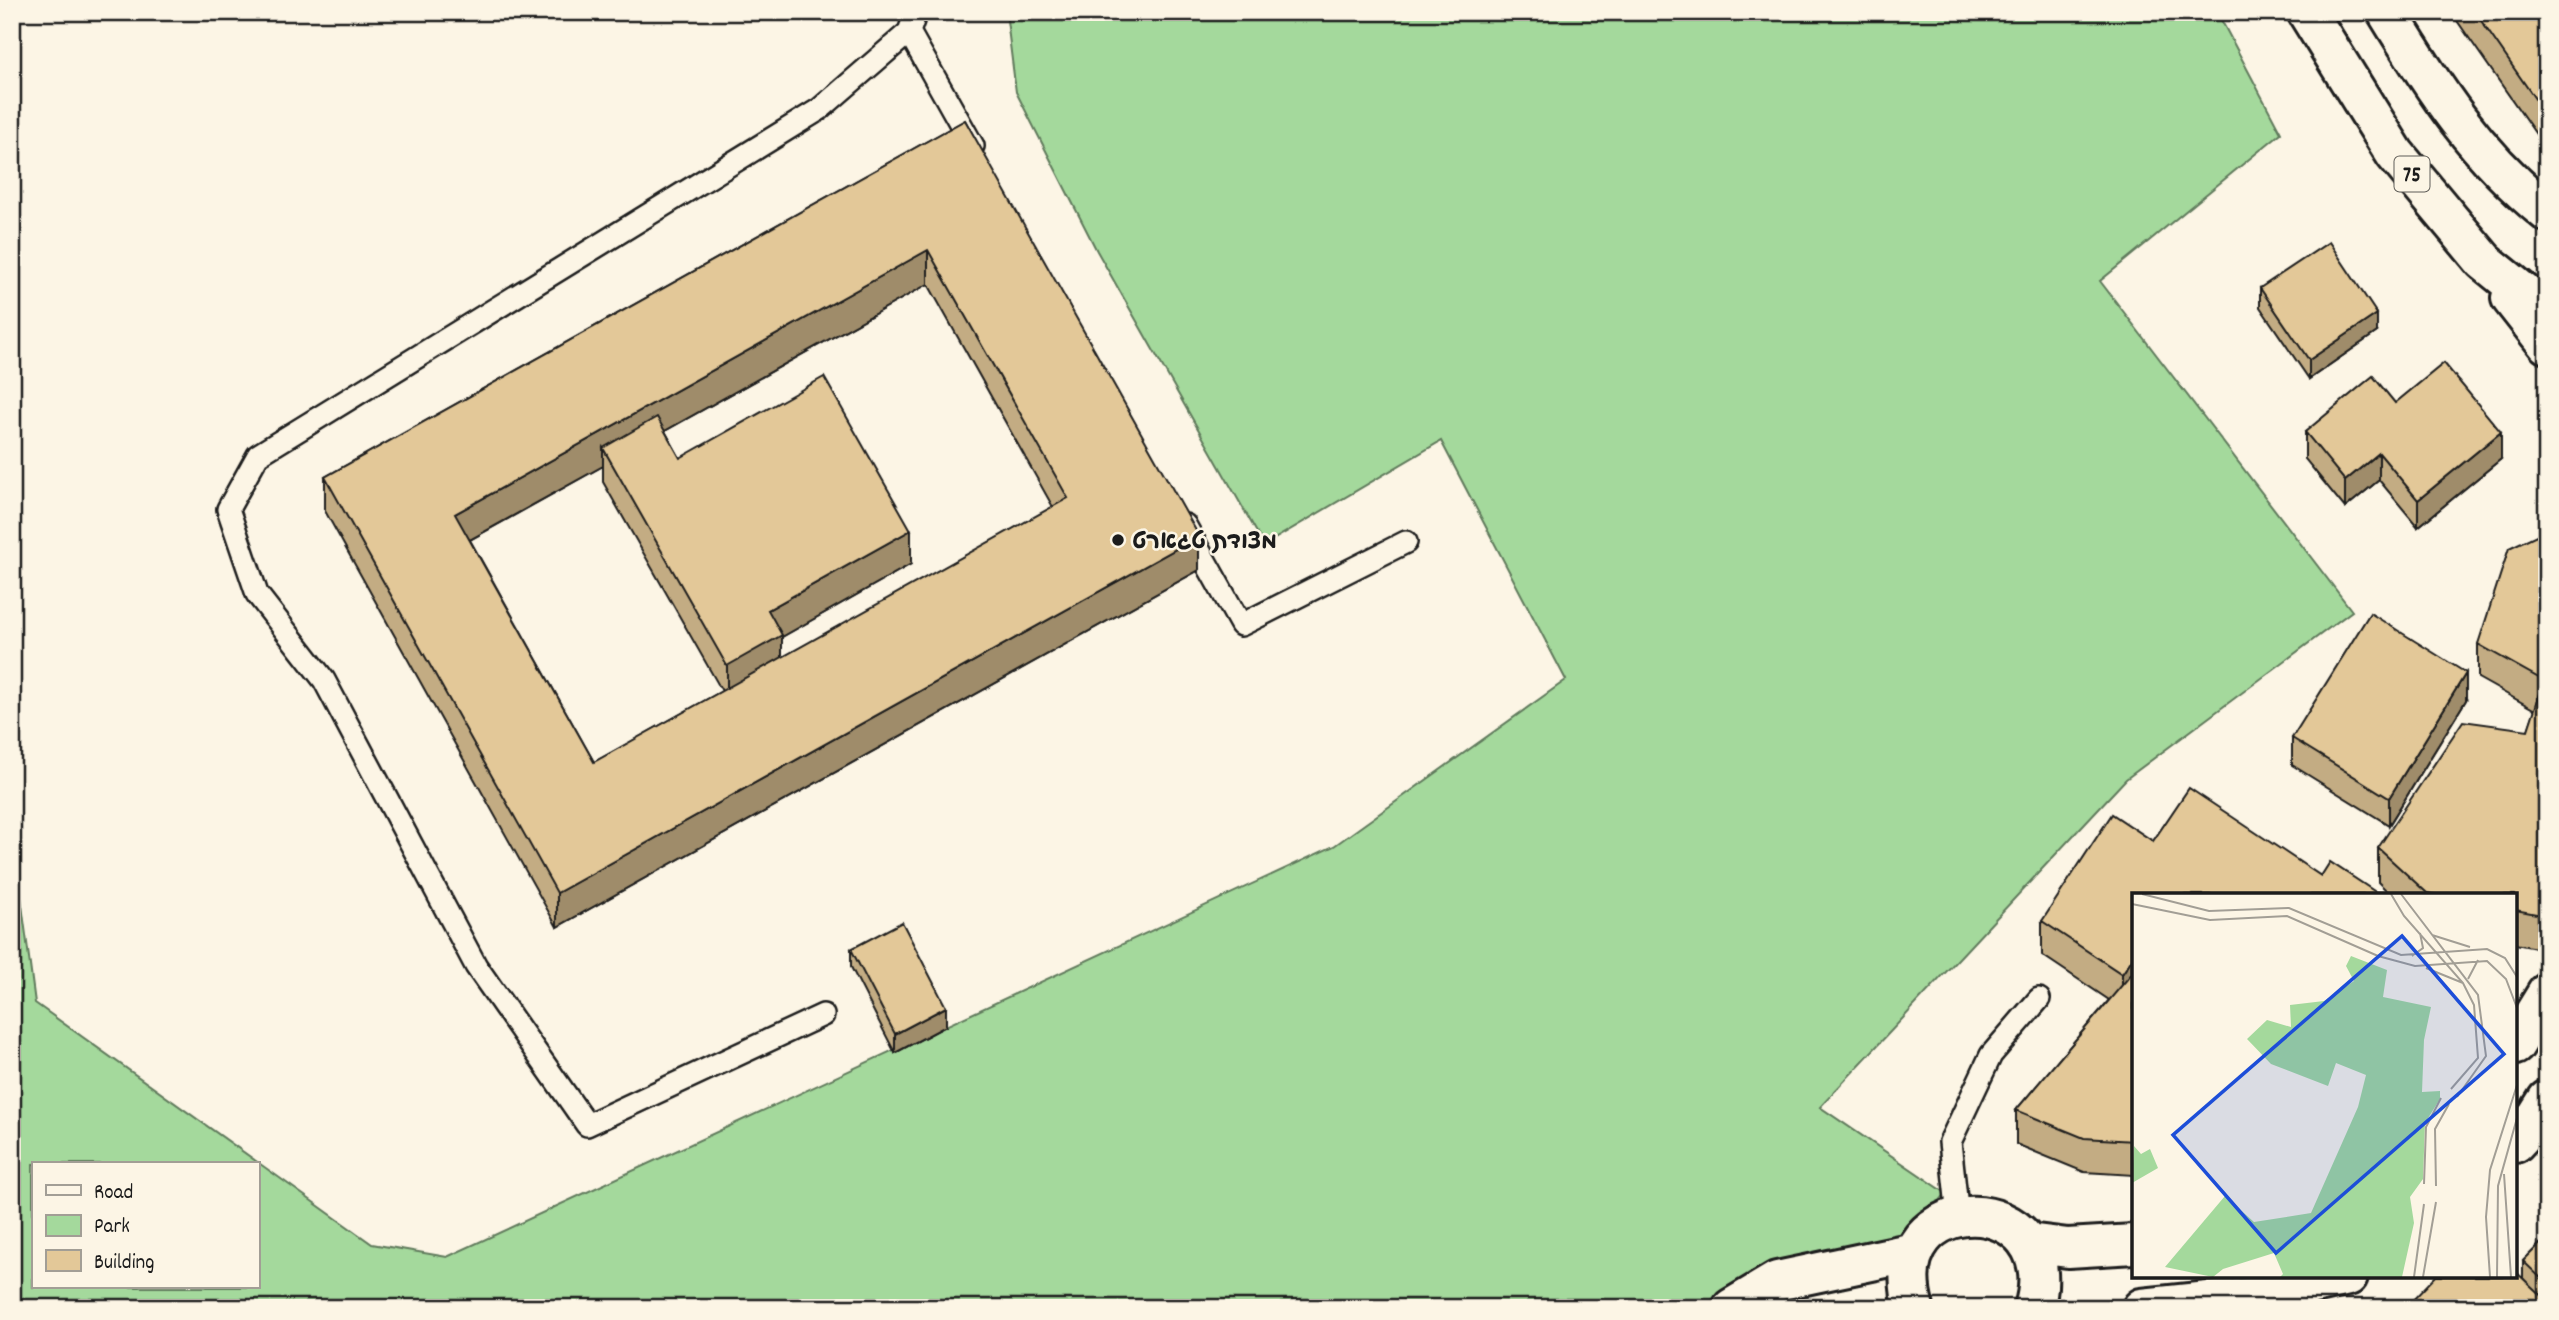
<svg xmlns="http://www.w3.org/2000/svg" width="2559" height="1320" viewBox="0 0 2559 1320" font-family="Dekko,'Playpen Sans Hebrew',sans-serif">
<style>
.green{fill:#a4d99c;stroke:#607a5c;stroke-width:2;fill-rule:evenodd}
.lines{fill:none;stroke-linecap:round;stroke-linejoin:round}
.service-casing{stroke:#1c1c1c;stroke-width:26}
.tertiary-casing{stroke:#1c1c1c;stroke-width:44}
.trunk-casing{stroke:#1c1c1c;stroke-width:44}
.service{stroke:#fcf5e5;stroke-width:21}
.tertiary{stroke:#fcf5e5;stroke-width:38}
.trunk{stroke:#fcf5e5;stroke-width:38}
.wall{fill:#c3ac83;stroke:#1c1c1c;stroke-width:2;fill-rule:evenodd}
.shaded-wall{fill:#9f8c6a;stroke:#1c1c1c;stroke-width:2}
.building{fill:#e3c898;stroke:#1c1c1c;stroke-width:2;fill-rule:evenodd}
.poi-dot{fill:#1c1c1c;stroke:#fcf5e5;stroke-width:2.5}
.labels{text-anchor:middle;stroke-width:5;stroke-linejoin:round;paint-order:stroke}
.shield{fill:#fcf5e5;stroke:#5f5d58;stroke-width:2}
.shield-label{font-size:21px;font-weight:bold;fill:#1c1c1c}
.poi-label{font-size:23px;font-weight:bold;fill:#1c1c1c;stroke:#fcf5e5;text-anchor:start}
.inset-road{fill:none;stroke:#a29e95;stroke-width:2}
.view{fill:#1d4ed8;fill-opacity:0.15;stroke:#1d4ed8;stroke-width:3.5}
.inset-edge{fill:none;stroke:#1c1c1c;stroke-width:3.5}
</style>
<rect width="100%" height="100%" fill="#fcf5e5"/>
<filter id="ink" filterUnits="userSpaceOnUse"><feTurbulence type="fractalNoise" baseFrequency=".0143" numOctaves="2"/><feDisplacementMap in="SourceGraphic" scale="14" xChannelSelector="R" yChannelSelector="G"/><feConvolveMatrix kernelMatrix="1 2 1 2 8 2 1 2 1" color-interpolation-filters="sRGB"/></filter>
<g filter="url(#ink)">
<path class="green" d="M 1006,12 L 1953,12 L 2007,19 L 2009,12 L 2217,12 L 2281,133 L 2100,281 L 2352,611 L 2126,779 L 1820,1107 L 1946,1193 L 1902,1248 L 1751,1282 L 1702,1308 L 12,1308 L 12,830 L 35,1003 L 372,1244 L 447,1257 L 1334,846 L 1566,680 L 1441,441 L 1264,545 L 1097,251 L 1016,92 ZM 33,1164 L 257,1164 L 257,1287 L 33,1287 Z"/>
<g class="lines">
<g class="service-casing">
<path id="service" d="M 909,32 L 973,146
M 1185,525 L 1241,625 L 1406,542
M 823,1015 L 587,1125 L 476,966 L 324,680 L 257,594 L 228,509 L 258,455 L 820,109 L 909,32 L 916,12
M 1958,1217 L 1950,1142 L 1991,1055 L 2039,999"/>
</g>
<g class="tertiary-casing">
<path id="tertiary" d="M 2515,1045 L 2547,993
M 2515,1143 L 2530,1127 L 2547,1100
M 2028,1243 L 2068,1248 L 2134,1244
M 1732,1308 L 1777,1281 L 1914,1252
M 1914,1308 C 1878,1183 2069,1187 2034,1308
M 2142,1308 L 2266,1295 L 2348,1276"/>
</g>
<g class="trunk-casing">
<path id="trunk" d="M 2307,12 L 2395,154 L 2484,261 L 2547,312
M 2387,12 C 2434,89 2476,155 2547,212
M 2511,298 L 2547,344"/>
</g>
<use href="#service" class="service"/>
<use href="#tertiary" class="tertiary"/>
<use href="#trunk" class="trunk"/>
</g>
<path class="wall" d="M 2451,12 L 2547,12 L 2547,150 Z
M 965,120 L 1199,570 L 557,927 L 325,511 L 325,477 ZM 928,284 L 1053,507 L 782,658 L 782,637 L 911,564 L 680,458 L 665,431 ZM 603,466 L 603,482 L 722,691 L 594,762 L 470,540 Z
M 2260,288 L 2377,332 L 2309,379 L 2260,307 Z
M 2395,403 L 2501,459 L 2418,527 L 2379,480 L 2345,508 L 2305,459 L 2305,432 Z
M 2547,530 L 2547,950 L 2515,944 L 2515,895 L 2391,895 L 2378,882 L 2378,848 L 2528,730 L 2535,710 L 2478,678 L 2478,644 Z
M 2466,700 L 2389,825 L 2292,765 L 2292,738 Z
M 2153,841 L 2321,876 L 2380,895 L 2134,895 L 2134,1175 L 2084,1172 L 2016,1144 L 2016,1110 L 2109,1000 L 2042,955 L 2042,921 Z
M 851,949 L 946,1026 L 895,1053 L 851,967 Z
M 2547,1237 L 2547,1308 L 2523,1278 L 2523,1261 Z"/>
<path class="shaded-wall" d="M 928,250 L 928,284 L 611,461 L 603,448 L 603,466 L 455,548 L 455,514 Z
M 2377,314 L 2377,332 L 2309,379 L 2309,360 Z
M 2501,432 L 2501,459 L 2418,527 L 2418,500 Z
M 2379,453 L 2379,480 L 2345,508 L 2345,481 Z
M 911,530 L 911,564 L 782,637 L 782,669 L 727,700 L 727,666 L 768,610 Z
M 1199,536 L 1199,570 L 557,927 L 557,893 Z
M 2466,673 L 2466,700 L 2389,825 L 2389,798 Z
M 2134,956 L 2134,990 L 2122,1008 L 2122,974 Z
M 946,1007 L 946,1026 L 895,1053 L 895,1034 Z"/>
<path class="building" d="M 2475,12 L 2547,12 L 2547,116 Z
M 965,120 L 1199,536 L 557,893 L 325,477 ZM 928,250 L 1068,498 L 594,762 L 455,514 Z
M 2329,242 L 2377,314 L 2309,360 L 2260,288 Z
M 2444,363 L 2501,432 L 2418,500 L 2379,453 L 2345,481 L 2305,432 L 2373,376 L 2395,403 Z
M 824,377 L 911,530 L 768,610 L 782,635 L 727,666 L 603,448 L 657,417 L 680,458 Z
M 2547,530 L 2547,916 L 2515,910 L 2515,895 L 2436,895 L 2427,893 L 2378,848 L 2463,721 L 2528,730 L 2544,681 L 2478,644 L 2509,548 Z
M 2370,613 L 2466,673 L 2389,798 L 2292,738 Z
M 2189,788 L 2321,876 L 2330,862 L 2380,895 L 2134,895 L 2134,956 L 2122,974 L 2042,921 L 2112,814 L 2153,841 Z
M 902,922 L 946,1007 L 895,1034 L 851,949 Z
M 2134,971 L 2134,1141 L 2084,1138 L 2016,1110 Z
M 2547,1237 L 2547,1284 L 2523,1261 Z
M 2515,1271 L 2547,1301 L 2547,1308 L 2405,1308 L 2436,1276 L 2515,1276 Z"/>
</g>
<circle class="poi-dot" cx="1118" cy="540" r="7"/>
<g class="labels">
<rect class="shield" x="2394.5" y="156.5" width="35" height="35" rx="5"/>
<g class="shield-label">
<text x="2412" y="181">75</text>
</g>
<g class="poi-label">
<text x="1132" y="548">מצודת טגארט</text>
</g>
</g>
<g transform="translate(2132 893)">
<rect width="385" height="385" fill="#fcf5e5"/>
<path d="M 219,63 L 255,77 L 251,104 L 299,114 L 292,147 L 290,199 L 308,198 L 308,206 L 293,230 L 291,286 L 278,304 L 282,330 L 270,384 L 148,384 L 151,381 L 142,360 L 91,376 L 81,384 L 33,374 L 93,303 L 122,329 L 179,320 L 226,214 L 234,182 L 204,170 L 196,193 L 139,171 L 115,146 L 135,127 L 159,134 L 158,112 L 192,108 L 222,88 L 214,73 ZM 2,253 L 9,261 L 18,256 L 26,275 L 0,290 Z" fill="#a4d99c"/>
<path class="inset-road" d="M 10,1 L 77,18 L 157,15 L 269,62 L 355,56 L 373,65 L 385,84M 259,1 L 272,23 L 331,90 L 342,112 L 346,165 L 319,196M 269,1 L 346,102 L 354,163 L 325,204M 0,11 L 78,27 L 155,23 L 246,63 L 283,73 L 355,68 L 374,86 L 385,115M 300,42 L 338,54M 280,63 L 291,55 L 288,40M 294,75 L 331,90M 336,86 L 346,67M 372,281 L 379,384M 292,291 L 294,234 L 309,205M 304,293 L 303,236 L 317,211M 282,384 L 292,311M 291,384 L 304,309M 358,384 L 354,324 L 358,277 L 385,192M 365,384 L 366,293 L 385,225"/>
<path class="view" d="M 270,43 L 372,161 L 144,360 L 41,242 Z"/>
<rect width="385" height="385" class="inset-edge"/>
</g>
<rect width="2559" height="1320" fill="none" stroke="#fcf5e5" stroke-width="42"/>
<rect x="21" y="21" width="2517" height="1278" fill="none" stroke="#1c1c1c" stroke-width="2.5" filter="url(#ink)"/>
<rect x="32" y="1162" width="228" height="126" fill="#fcf5e5" stroke="#a29e95" stroke-width="2"/>
<rect x="46" y="1185" width="35" height="10" fill="#fcf5e5" stroke="#a29e95" stroke-width="2"/>
<text x="94" y="1198" font-size="21" fill="#1c1c1c">Road</text>
<rect x="46" y="1215" width="35" height="21" fill="#a4d99c" stroke="#a29e95" stroke-width="2"/>
<text x="94" y="1232" font-size="21" fill="#1c1c1c">Park</text>
<rect x="46" y="1250" width="35" height="21" fill="#e3c898" stroke="#a29e95" stroke-width="2"/>
<text x="94" y="1268" font-size="21" fill="#1c1c1c">Building</text>
</svg>
